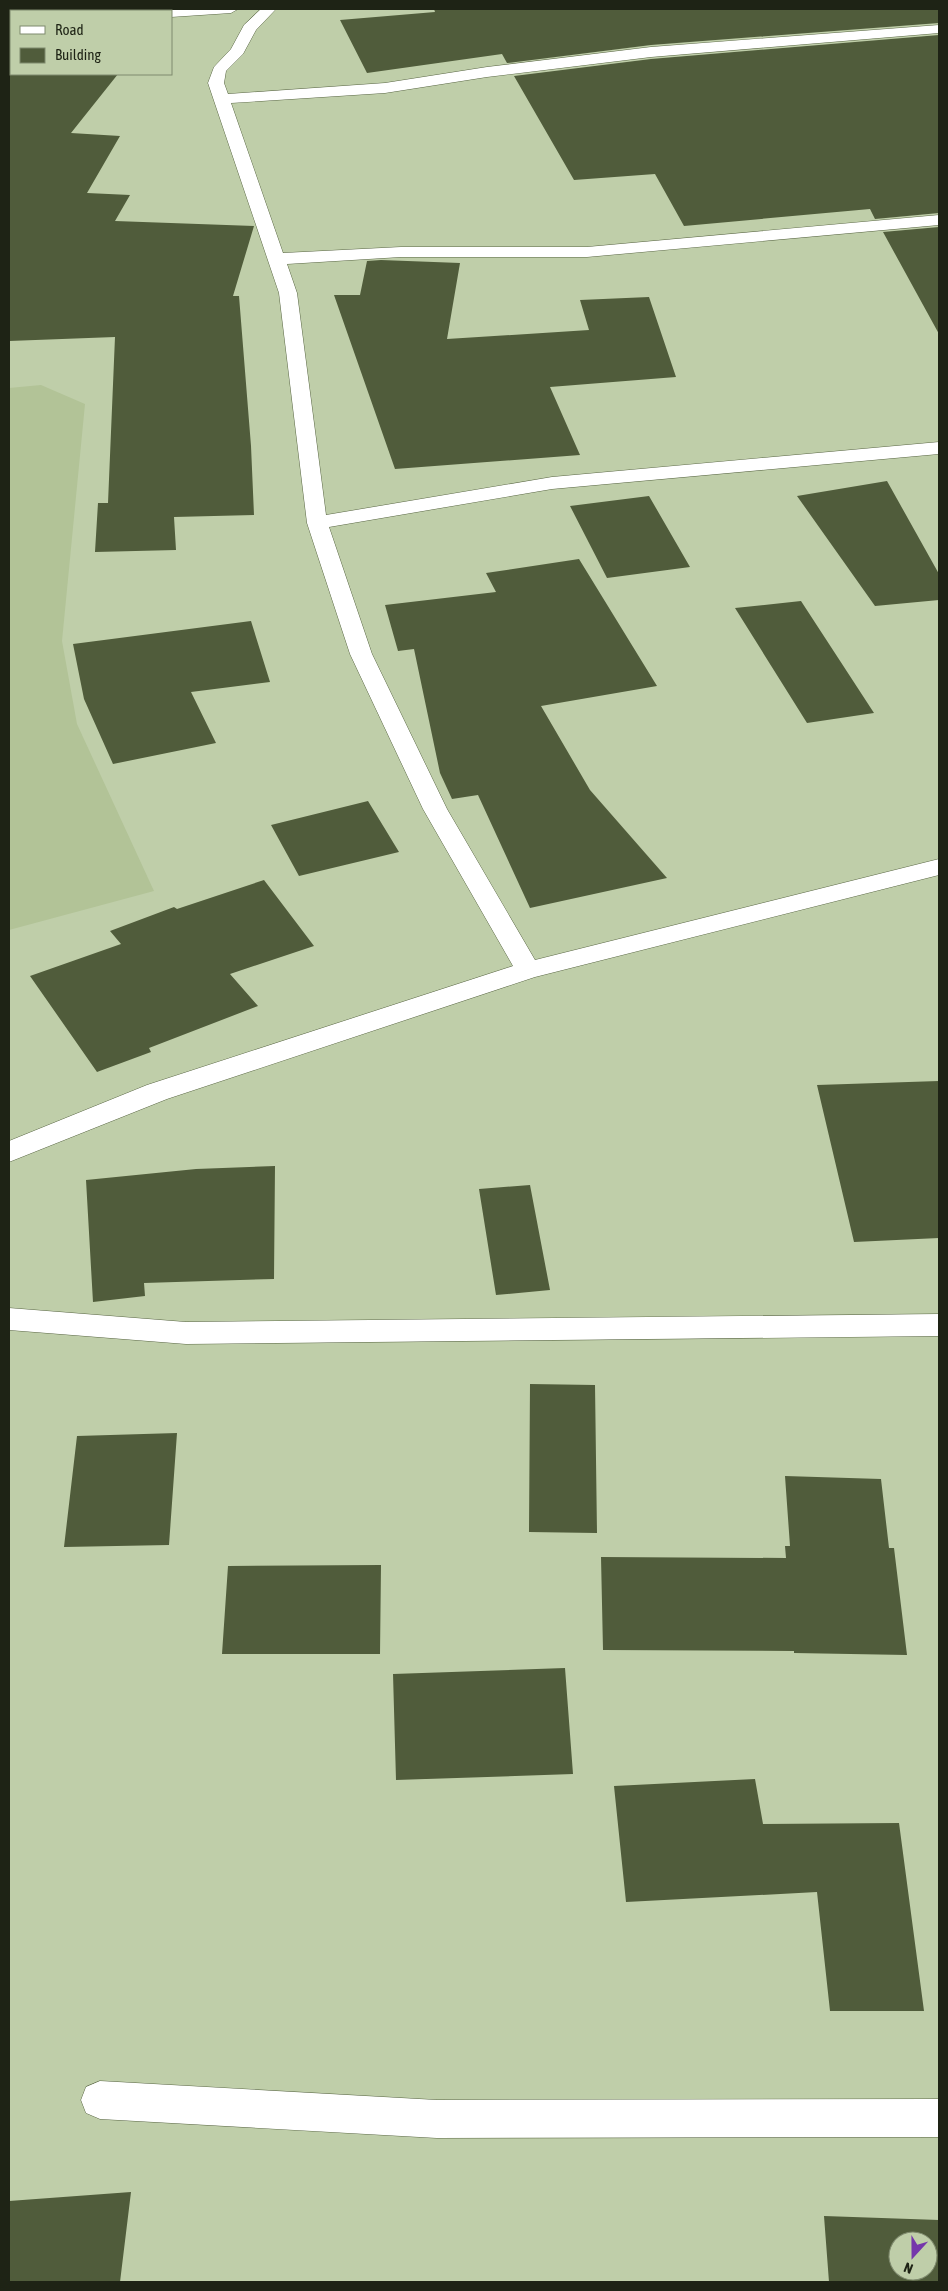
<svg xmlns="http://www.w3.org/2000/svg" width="948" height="2291" viewBox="0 0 948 2291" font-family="'Asap Condensed',sans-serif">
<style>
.built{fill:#b2c397}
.building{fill:#505c3b;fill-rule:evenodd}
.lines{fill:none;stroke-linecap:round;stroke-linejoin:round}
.minor-casing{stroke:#596644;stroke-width:1}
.minor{fill:#fff;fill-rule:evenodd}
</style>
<rect width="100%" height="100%" fill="#bfcea9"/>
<path class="built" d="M 41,385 L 85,404 L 62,641 L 77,724 L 154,891 L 9,930 L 9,388 Z"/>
<path class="building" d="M 434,9 L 939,9 L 939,23 L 651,45 L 507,63 L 502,54 L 367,73 L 340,20 L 435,12 Z
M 939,35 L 939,213 L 875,219 L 870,209 L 684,226 L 655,174 L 574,180 L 514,76 L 651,59 Z
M 9,74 L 118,74 L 71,133 L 120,136 L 87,193 L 130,195 L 115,221 L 254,226 L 233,296 L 239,296 L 251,446 L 254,515 L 174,517 L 176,550 L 95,552 L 98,503 L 108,503 L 115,337 L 9,341 Z
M 939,227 L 939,334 L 883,232 Z
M 381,260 L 460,263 L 447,339 L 589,330 L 580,300 L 649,297 L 676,377 L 550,387 L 580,455 L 395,469 L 334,295 L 360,295 L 367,261 Z
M 887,481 L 939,574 L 939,600 L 875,606 L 797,496 Z
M 649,496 L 690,567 L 607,578 L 570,506 Z
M 579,559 L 657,686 L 541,706 L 590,790 L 667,878 L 530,908 L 478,795 L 452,799 L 440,773 L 414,649 L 398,651 L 385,605 L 496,592 L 486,573 Z
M 801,601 L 874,713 L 807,723 L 735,608 Z
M 251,621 L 270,682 L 191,692 L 216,743 L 113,764 L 84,699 L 73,644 Z
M 368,801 L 399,852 L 299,876 L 271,825 Z
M 264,880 L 314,946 L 230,974 L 258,1006 L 149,1048 L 151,1052 L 97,1072 L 30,976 L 121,944 L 110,931 L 174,907 L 177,909 Z
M 939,1081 L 939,1238 L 854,1242 L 817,1085 Z
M 275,1166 L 274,1279 L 144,1283 L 145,1296 L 93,1302 L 86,1180 L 196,1169 Z
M 530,1185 L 550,1290 L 496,1295 L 479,1189 Z
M 530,1384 L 595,1385 L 597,1533 L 529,1532 Z
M 177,1433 L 169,1545 L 64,1547 L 77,1436 Z
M 785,1476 L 881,1479 L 889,1548 L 894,1548 L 907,1655 L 794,1653 L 794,1651 L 603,1650 L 601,1557 L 786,1558 L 785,1546 L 790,1546 Z
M 381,1565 L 380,1654 L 222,1654 L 228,1566 Z
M 565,1668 L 573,1774 L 396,1780 L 393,1674 Z
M 755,1779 L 763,1824 L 899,1823 L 924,2011 L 830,2011 L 817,1892 L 626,1902 L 614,1786 Z
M 131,2192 L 120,2282 L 9,2282 L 9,2201 Z
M 824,2216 L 939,2220 L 939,2282 L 829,2282 ZM 898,2241 L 928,2241 L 928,2271 L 898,2271 Z"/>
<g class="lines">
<g class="minor-casing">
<path id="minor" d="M 170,9 L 238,9 L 231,13 L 171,17 L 171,11 L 165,11 Z
M 261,9 L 276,9 L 256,30 L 243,54 L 226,71 L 224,83 L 228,94 L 385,83 L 487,67 L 651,47 L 939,25 L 939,33 L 651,57 L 487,77 L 385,93 L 231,103 L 283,253 L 401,247 L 587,247 L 939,215 L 939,225 L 587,257 L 401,257 L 287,264 L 297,293 L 326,515 L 552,477 L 939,442 L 939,454 L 552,489 L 329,527 L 372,654 L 447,809 L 535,960 L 939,859 L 939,875 L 535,977 L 167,1099 L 9,1162 L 9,1141 L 147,1085 L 513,966 L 423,809 L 350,654 L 307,523 L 279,293 L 208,83 L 214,67 L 231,49 L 244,25 Z
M 9,18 L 11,18 L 11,26 L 9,26 Z
M 9,1308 L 186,1322 L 939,1314 L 939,1336 L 186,1344 L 9,1330 Z
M 100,2081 L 437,2100 L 939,2099 L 939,2137 L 437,2138 L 100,2119 L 86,2113 L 81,2100 L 86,2087 Z"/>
</g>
<use href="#minor" class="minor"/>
</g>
<rect width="948" height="2291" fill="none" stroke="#1e2315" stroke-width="20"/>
<rect x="10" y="10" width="162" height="65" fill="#bfcea9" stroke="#7f8a6e"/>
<rect x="20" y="26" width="25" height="8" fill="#ffffff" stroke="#7f8a6e"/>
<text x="55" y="35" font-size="15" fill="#1e2315">Road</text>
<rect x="20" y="48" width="25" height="15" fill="#505c3b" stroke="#7f8a6e"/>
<text x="55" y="60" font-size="15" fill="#1e2315">Building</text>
<g transform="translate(913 2256) rotate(201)"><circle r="24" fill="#bfcea9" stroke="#7f8a6e"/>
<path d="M0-4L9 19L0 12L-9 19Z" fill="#7536ab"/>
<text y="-8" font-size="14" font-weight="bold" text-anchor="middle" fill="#1e2315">N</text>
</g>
</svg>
